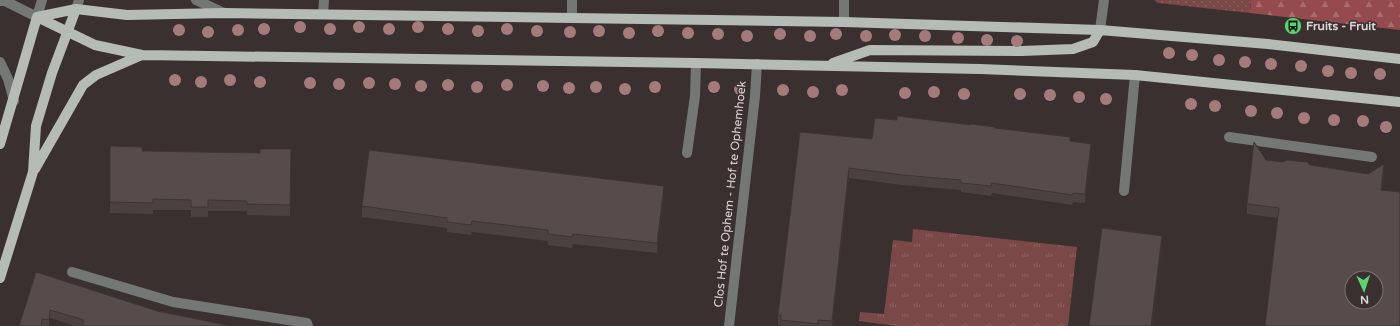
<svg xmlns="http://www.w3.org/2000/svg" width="1400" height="326" viewBox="0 0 1400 326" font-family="'Varela Round',sans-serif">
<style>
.grass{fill:url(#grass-tufts)}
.forest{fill:url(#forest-firs)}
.garden{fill:url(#garden-dots)}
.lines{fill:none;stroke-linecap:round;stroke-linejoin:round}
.minor{stroke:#747874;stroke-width:10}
.major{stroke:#b4bcb5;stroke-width:10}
.tree{fill:#a47b7a}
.wall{fill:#4b4140}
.shaded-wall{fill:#3d3534}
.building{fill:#574c4b;stroke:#3d3534;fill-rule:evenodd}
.labels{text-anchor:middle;stroke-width:3;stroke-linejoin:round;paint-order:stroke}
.poi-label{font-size:12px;font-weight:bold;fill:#dbd4d4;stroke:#3b3030;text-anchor:start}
.street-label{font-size:12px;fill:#dbd4d4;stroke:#3b3030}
</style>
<defs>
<pattern id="grass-tufts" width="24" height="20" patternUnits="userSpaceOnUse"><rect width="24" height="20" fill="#7b4848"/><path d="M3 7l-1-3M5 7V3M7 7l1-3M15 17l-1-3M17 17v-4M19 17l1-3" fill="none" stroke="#8d6262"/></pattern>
<pattern id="forest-firs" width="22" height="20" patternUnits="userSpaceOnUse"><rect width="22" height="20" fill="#954b4d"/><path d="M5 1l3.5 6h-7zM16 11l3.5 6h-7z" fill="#a86c6e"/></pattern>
<pattern id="garden-dots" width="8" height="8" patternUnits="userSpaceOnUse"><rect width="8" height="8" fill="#7b4848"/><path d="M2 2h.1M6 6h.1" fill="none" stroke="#8d6262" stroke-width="1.8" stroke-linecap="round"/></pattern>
</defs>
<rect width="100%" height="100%" fill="#3b3030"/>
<path class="grass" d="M 913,229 L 1077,247 L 1068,326 L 896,326 L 859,321 L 860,312 L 884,314 L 893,240 L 912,242 Z"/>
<path class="forest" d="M 1251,0 L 1400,0 L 1400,30 L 1250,13 Z"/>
<path class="garden" d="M 1154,0 L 1251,0 L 1250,13 L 1158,3 Z"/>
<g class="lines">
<path class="minor" d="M 196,0 L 224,13
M 572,0 L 572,18
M 0,1 L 5,1 L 37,17 L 42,0
M 76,9 L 79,0
M 323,14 L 324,0
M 844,22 L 844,0
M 1100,30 L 1104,0
M 0,62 L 8,79 L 14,101
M 1229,137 L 1372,157
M 687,153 L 695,96 L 696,63
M 1124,191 L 1135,75
M 72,272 L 173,302 L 307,323 L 308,326
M 729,326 L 755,96 L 757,64"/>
<path class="major" d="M 37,17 L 95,45 L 142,55 L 696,63 L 980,69 L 1135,75 L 1400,102
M 37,17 L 76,9 L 127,15 L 224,13 L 572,18 L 844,22 L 1100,30 L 1268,44 L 1400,59
M 833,63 L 870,50 L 1022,51 L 1073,49 L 1093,42 L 1100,30
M 0,144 L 37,17
M 35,169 L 83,85 L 96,75 L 142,55
M 0,278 L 33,172 L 36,126 L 52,73 L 76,9"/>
</g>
<g class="tree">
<circle cx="300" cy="27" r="6"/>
<circle cx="359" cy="27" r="6"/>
<circle cx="418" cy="27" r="6"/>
<circle cx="264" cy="29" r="6"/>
<circle cx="330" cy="29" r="6"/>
<circle cx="389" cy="29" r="6"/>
<circle cx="448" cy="29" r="6"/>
<circle cx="507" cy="29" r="6"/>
<circle cx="179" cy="30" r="6"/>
<circle cx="238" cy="30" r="6"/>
<circle cx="478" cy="31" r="6"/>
<circle cx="537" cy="31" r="6"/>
<circle cx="599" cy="31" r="6"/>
<circle cx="658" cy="31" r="6"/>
<circle cx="208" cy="32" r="6"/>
<circle cx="570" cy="32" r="6"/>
<circle cx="629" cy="33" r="6"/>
<circle cx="688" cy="33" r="6"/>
<circle cx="718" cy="34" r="6"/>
<circle cx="780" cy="34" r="6"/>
<circle cx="836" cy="34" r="6"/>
<circle cx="895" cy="35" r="6"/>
<circle cx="747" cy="36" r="6"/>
<circle cx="810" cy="36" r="6"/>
<circle cx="866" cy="36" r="6"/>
<circle cx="925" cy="36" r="6"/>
<circle cx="958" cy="38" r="6"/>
<circle cx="987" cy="40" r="6"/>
<circle cx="1017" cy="41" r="6"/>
<circle cx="1169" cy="53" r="6"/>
<circle cx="1192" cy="55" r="6"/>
<circle cx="1219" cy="60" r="6"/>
<circle cx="1245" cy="62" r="6"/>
<circle cx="1271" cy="64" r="6"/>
<circle cx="1301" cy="66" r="6"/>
<circle cx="1328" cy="71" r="6"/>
<circle cx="1351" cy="73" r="6"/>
<circle cx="1380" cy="74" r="6"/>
<circle cx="175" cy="80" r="6"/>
<circle cx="230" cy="80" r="6"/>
<circle cx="201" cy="82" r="6"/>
<circle cx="260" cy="82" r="6"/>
<circle cx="310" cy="83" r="6"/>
<circle cx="369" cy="83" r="6"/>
<circle cx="339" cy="84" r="6"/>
<circle cx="395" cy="84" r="6"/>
<circle cx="448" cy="85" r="6"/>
<circle cx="507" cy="85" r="6"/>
<circle cx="421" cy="86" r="6"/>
<circle cx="543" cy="86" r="6"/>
<circle cx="477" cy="87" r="6"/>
<circle cx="596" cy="87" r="6"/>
<circle cx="655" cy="87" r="6"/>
<circle cx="714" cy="87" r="6"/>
<circle cx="569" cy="88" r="6"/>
<circle cx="625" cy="89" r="6"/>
<circle cx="740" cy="89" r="6"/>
<circle cx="783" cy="90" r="6"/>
<circle cx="842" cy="90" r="6"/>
<circle cx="813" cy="92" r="6"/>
<circle cx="934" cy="92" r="6"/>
<circle cx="905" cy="93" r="6"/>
<circle cx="964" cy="94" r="6"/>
<circle cx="1020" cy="94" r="6"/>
<circle cx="1050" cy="95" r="6"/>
<circle cx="1079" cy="97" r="6"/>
<circle cx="1106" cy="99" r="6"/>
<circle cx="1191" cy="104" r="6"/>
<circle cx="1215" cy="106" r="6"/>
<circle cx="1251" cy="111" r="6"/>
<circle cx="1277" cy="113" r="6"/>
<circle cx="1304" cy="118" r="6"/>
<circle cx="1334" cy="120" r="6"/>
<circle cx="1363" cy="121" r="6"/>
<circle cx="1386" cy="127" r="6"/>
</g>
<path class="wall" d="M 897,120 L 995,128 L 1070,141 L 1091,153 L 1085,203 L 1073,202 L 1072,205 L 992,193 L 991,196 L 961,192 L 961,190 L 902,185 L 849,178 L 832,326 L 781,326 L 781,325 L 778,325 L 778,315 L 800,132 L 872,139 Z
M 110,146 L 142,151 L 260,153 L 291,149 L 290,216 L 247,215 L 247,211 L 208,211 L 208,217 L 191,217 L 191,210 L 153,210 L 153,214 L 110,213 Z
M 1266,160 L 1368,174 L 1384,173 L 1382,190 L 1278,218 L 1247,214 L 1247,204 Z
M 664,196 L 657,253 L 573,244 L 572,248 L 548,245 L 548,241 L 472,232 L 471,235 L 447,232 L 447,228 L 362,217 L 362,206 Z
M 36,272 L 157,311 L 231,326 L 75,326 L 50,318 L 49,326 L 19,326 Z"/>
<path class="shaded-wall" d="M 1091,144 L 1091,153 L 1085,203 L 1085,194 Z
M 1384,164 L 1384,173 L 1381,200 L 1381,190 Z
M 849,168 L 849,178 L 832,326 L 832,321 Z
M 664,186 L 664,196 L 657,253 L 657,243 Z
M 1162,236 L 1162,247 L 1153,326 L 1151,326 Z
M 50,310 L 50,318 L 49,326 L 49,320 Z"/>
<path class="building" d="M 897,116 L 971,125 L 971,124 L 995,127 L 995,128 L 1070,137 L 1070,141 L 1091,144 L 1085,194 L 1073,193 L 1072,195 L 992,183 L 991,186 L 961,183 L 961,180 L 902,175 L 849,168 L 832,321 L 818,320 L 818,324 L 781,320 L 781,315 L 778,315 L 800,132 L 872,139 L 875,118 L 897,120 Z
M 1254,142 L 1266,160 L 1283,162 L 1287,160 L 1307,162 L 1310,165 L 1368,174 L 1384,164 L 1381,190 L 1400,192 L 1400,326 L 1265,326 L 1279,208 L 1247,204 ZM 1352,278 L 1376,278 L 1376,302 L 1352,302 Z
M 110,146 L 142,147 L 142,151 L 260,153 L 260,149 L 291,149 L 290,205 L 247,204 L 247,201 L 208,200 L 208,207 L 191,207 L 191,200 L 153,199 L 153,203 L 110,202 Z
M 369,150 L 664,186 L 657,243 L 573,234 L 572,237 L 548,234 L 548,230 L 472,221 L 471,225 L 447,222 L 447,218 L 362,206 Z
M 1102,228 L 1162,236 L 1151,326 L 1089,326 Z
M 36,272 L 157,311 L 231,326 L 82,326 L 84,320 L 50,310 L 49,320 L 42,319 L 41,326 L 19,326 Z"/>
<defs>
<g id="bus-disc" transform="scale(0.9)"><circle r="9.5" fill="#5ad56e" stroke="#3b3030"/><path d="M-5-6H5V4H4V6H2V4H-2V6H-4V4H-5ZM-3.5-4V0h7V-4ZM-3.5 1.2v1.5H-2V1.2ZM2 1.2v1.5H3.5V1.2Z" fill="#111"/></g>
</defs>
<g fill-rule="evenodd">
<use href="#bus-disc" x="1293" y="26"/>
</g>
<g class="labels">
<g class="poi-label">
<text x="1306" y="30">Fruits - Fruit</text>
</g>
<g class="street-label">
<text transform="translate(730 194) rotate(-84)" y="4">Clos Hof te Ophem - Hof te Ophemhoek</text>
</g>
</g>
<g transform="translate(1364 290) rotate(177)"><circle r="19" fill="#3b3030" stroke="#7b7272"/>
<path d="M0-3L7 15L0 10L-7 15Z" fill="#5ad56e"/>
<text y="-6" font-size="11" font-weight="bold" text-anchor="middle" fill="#dbd4d4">N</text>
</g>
</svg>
